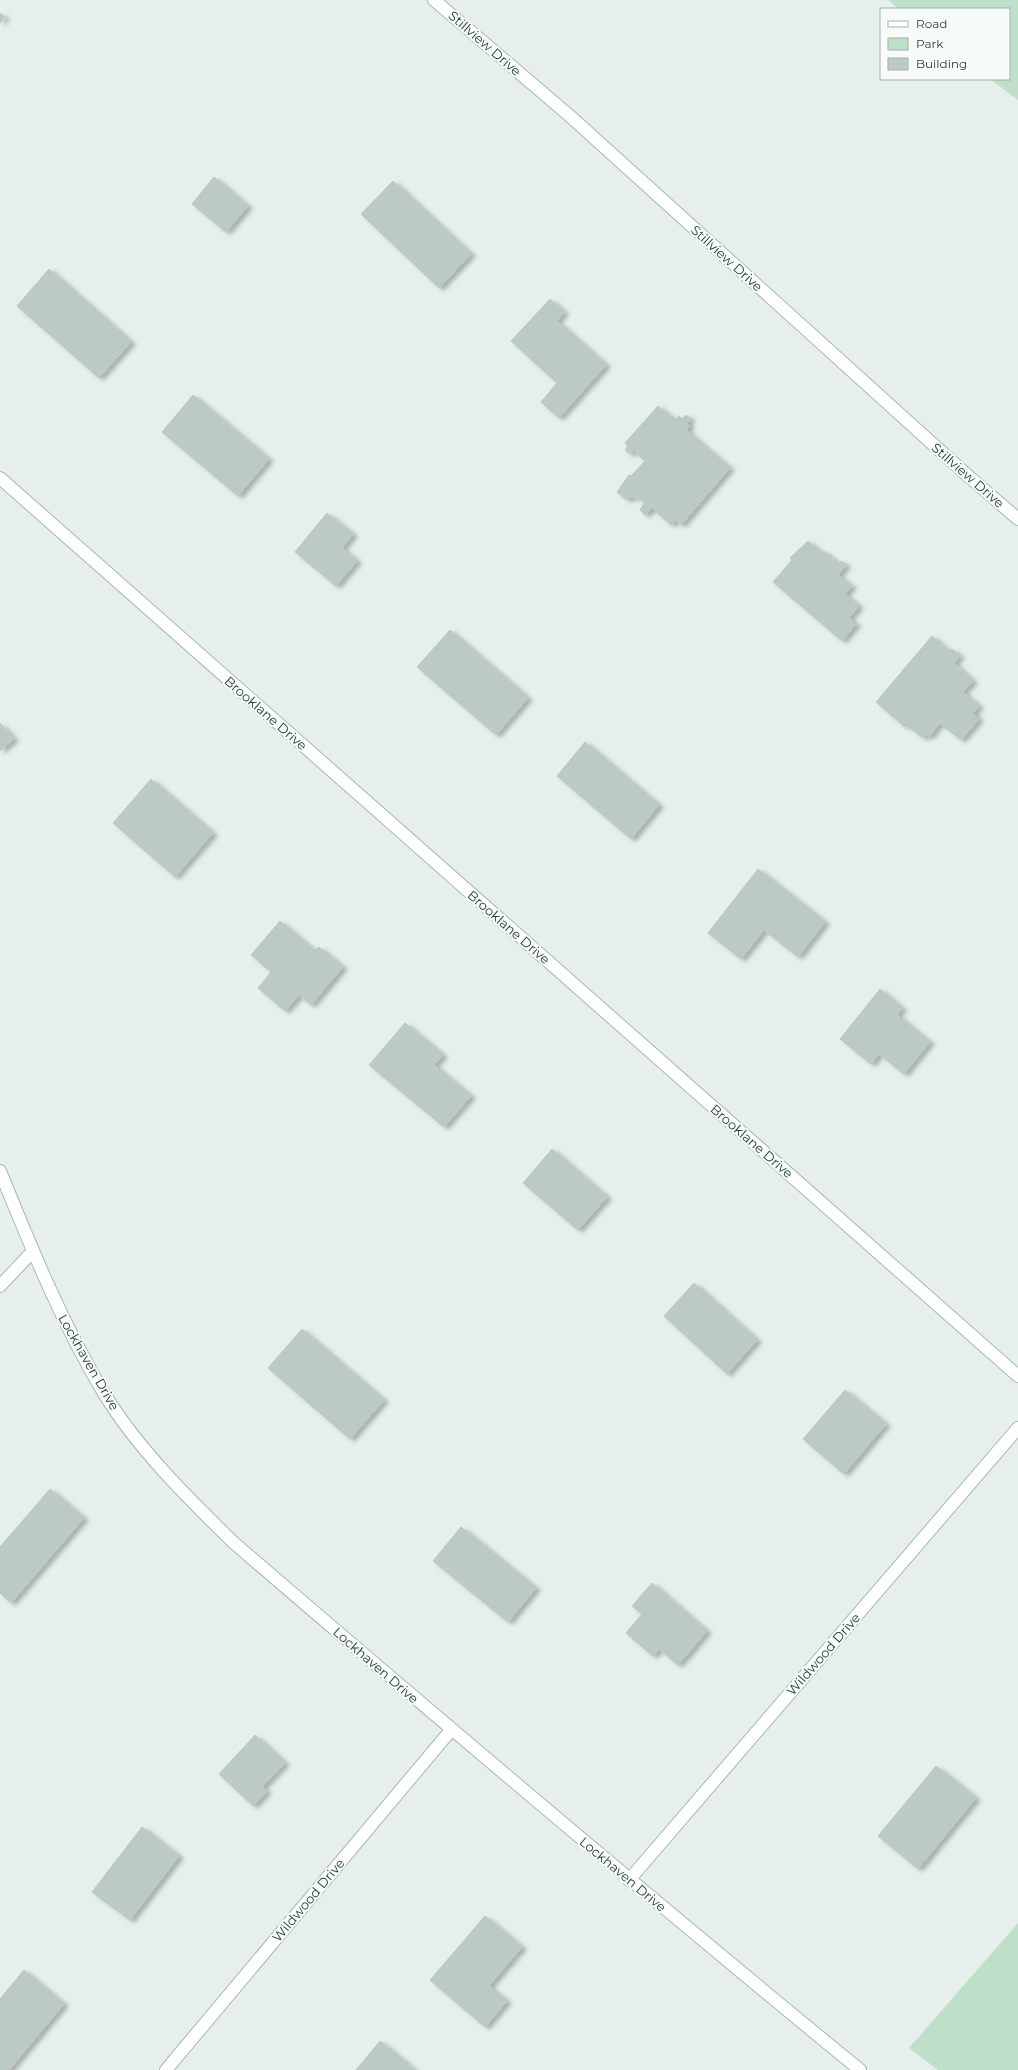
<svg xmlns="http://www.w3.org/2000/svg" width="1018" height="2070" viewBox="0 0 1018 2070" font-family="Montserrat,sans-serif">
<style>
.green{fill:#bfe0c8}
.building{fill:#bbcac4;stroke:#b8c9c2;filter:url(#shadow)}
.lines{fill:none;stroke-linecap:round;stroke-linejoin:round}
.street-casing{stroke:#a8b8b2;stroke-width:14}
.street{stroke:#fff;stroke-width:12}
.labels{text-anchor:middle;stroke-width:4;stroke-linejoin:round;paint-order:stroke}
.street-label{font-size:13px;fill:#24423a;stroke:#f7fbf9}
</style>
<defs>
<filter id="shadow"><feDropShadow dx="4.5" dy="2.5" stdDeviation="2" flood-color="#0004"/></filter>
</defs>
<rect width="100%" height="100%" fill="#e6efeb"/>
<path class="green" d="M 888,0 L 1018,0 L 1018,100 L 990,79 L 1009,79 L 1009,9 L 899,9 Z
M 1018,1923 L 1018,2070 L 938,2070 L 909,2048 Z"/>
<path class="building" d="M 0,13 L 5,17 L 0,23 Z
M 214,177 L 248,206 L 226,232 L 192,204 Z
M 393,181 L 471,254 L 439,288 L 361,214 Z
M 49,269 L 131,342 L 99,378 L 17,306 Z
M 550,299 L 564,312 L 557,321 L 606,365 L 559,418 L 541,402 L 557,383 L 511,341 Z
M 193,395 L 269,459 L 238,496 L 162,432 Z
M 658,406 L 675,420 L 679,416 L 682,419 L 686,415 L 691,419 L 687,423 L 690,426 L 686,430 L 730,468 L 681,525 L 675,520 L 671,525 L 652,508 L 645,515 L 640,510 L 645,501 L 642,498 L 630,497 L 627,500 L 617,492 L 629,475 L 631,476 L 645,461 L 633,450 L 630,454 L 625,450 L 628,446 L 625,443 Z
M 327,513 L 353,534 L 342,548 L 357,561 L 336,586 L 295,552 Z
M 808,541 L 822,553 L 824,551 L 839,564 L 842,561 L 846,565 L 838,575 L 852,586 L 845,594 L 859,606 L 849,618 L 856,624 L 842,641 L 773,582 L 792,560 L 790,558 Z
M 450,630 L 528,698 L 496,735 L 417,667 Z
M 932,636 L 950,652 L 952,649 L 960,656 L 954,663 L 973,681 L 963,692 L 979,706 L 973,713 L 979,719 L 961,740 L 940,723 L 929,737 L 926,734 L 923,738 L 907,725 L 905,727 L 876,702 Z
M 0,723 L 14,739 L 0,751 Z
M 585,742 L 659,805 L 631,839 L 557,776 Z
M 151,779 L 213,833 L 175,877 L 113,823 Z
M 758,869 L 825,922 L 798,957 L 764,930 L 741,959 L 708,933 Z
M 280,921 L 315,951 L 319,947 L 343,967 L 311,1005 L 299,995 L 285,1011 L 258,988 L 271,972 L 251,955 Z
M 880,989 L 902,1008 L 897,1015 L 930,1042 L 904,1074 L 879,1054 L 871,1064 L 840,1039 Z
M 405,1023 L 443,1055 L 434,1065 L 471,1096 L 444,1127 L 369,1065 Z
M 552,1149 L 607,1197 L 578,1230 L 523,1183 Z
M 694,1283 L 757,1340 L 727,1374 L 664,1316 Z
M 302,1329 L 384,1400 L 350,1439 L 268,1368 Z
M 845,1390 L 886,1424 L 844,1474 L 803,1439 Z
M 50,1489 L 84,1518 L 11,1603 L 0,1593 L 0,1547 Z
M 461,1527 L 536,1588 L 508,1622 L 433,1561 Z
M 652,1583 L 707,1631 L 678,1665 L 659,1649 L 653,1656 L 626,1633 L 642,1614 L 632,1606 Z
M 255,1735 L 285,1763 L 262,1787 L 267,1791 L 253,1806 L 219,1774 Z
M 936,1766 L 976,1798 L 918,1869 L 878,1836 Z
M 142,1827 L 179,1856 L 130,1920 L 92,1892 Z
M 485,1916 L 522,1947 L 489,1986 L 507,2001 L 485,2027 L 430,1980 Z
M 24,1970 L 64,2004 L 9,2070 L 0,2070 L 0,1999 Z
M 380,2041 L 415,2070 L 356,2070 Z"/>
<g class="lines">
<g class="street-casing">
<path id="street" d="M 434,0 L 571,117 L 967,475 L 1018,519
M 0,478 L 1018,1376
M 0,1171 C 31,1247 62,1324 105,1395 C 139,1450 188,1498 234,1543 C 441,1721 649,1897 860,2070
M 0,1286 L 33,1251
M 629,1880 L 1018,1428
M 166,2070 L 451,1730"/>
</g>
<use href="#street" class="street"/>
</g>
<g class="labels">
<g class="street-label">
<text transform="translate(485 43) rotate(41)" y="5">Stillview Drive</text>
<text transform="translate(727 258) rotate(42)" y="5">Stillview Drive</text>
<text transform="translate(968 475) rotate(41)" y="5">Stillview Drive</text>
<text transform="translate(266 713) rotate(41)" y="5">Brooklane Drive</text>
<text transform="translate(509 927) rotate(41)" y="5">Brooklane Drive</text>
<text transform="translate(752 1141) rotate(41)" y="5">Brooklane Drive</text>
<text transform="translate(89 1362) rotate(60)" y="5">Lockhaven Drive</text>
<text transform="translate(823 1654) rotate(-49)" y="5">Wildwood Drive</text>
<text transform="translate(376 1665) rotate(41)" y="5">Lockhaven Drive</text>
<text transform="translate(623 1874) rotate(40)" y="5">Lockhaven Drive</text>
<text transform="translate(308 1900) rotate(-50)" y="5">Wildwood Drive</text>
</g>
</g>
<rect x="880" y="8" width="130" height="72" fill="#f7fbf9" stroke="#a3b1ad"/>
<rect x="888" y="21" width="20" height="6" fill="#ffffff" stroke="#a3b1ad"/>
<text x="916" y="28" font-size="12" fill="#24423a">Road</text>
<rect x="888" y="38" width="20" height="12" fill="#bfe0c8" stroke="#a3b1ad"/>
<text x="916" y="48" font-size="12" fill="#24423a">Park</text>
<rect x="888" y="58" width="20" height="12" fill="#bbcac4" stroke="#a3b1ad"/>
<text x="916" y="68" font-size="12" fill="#24423a">Building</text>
</svg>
